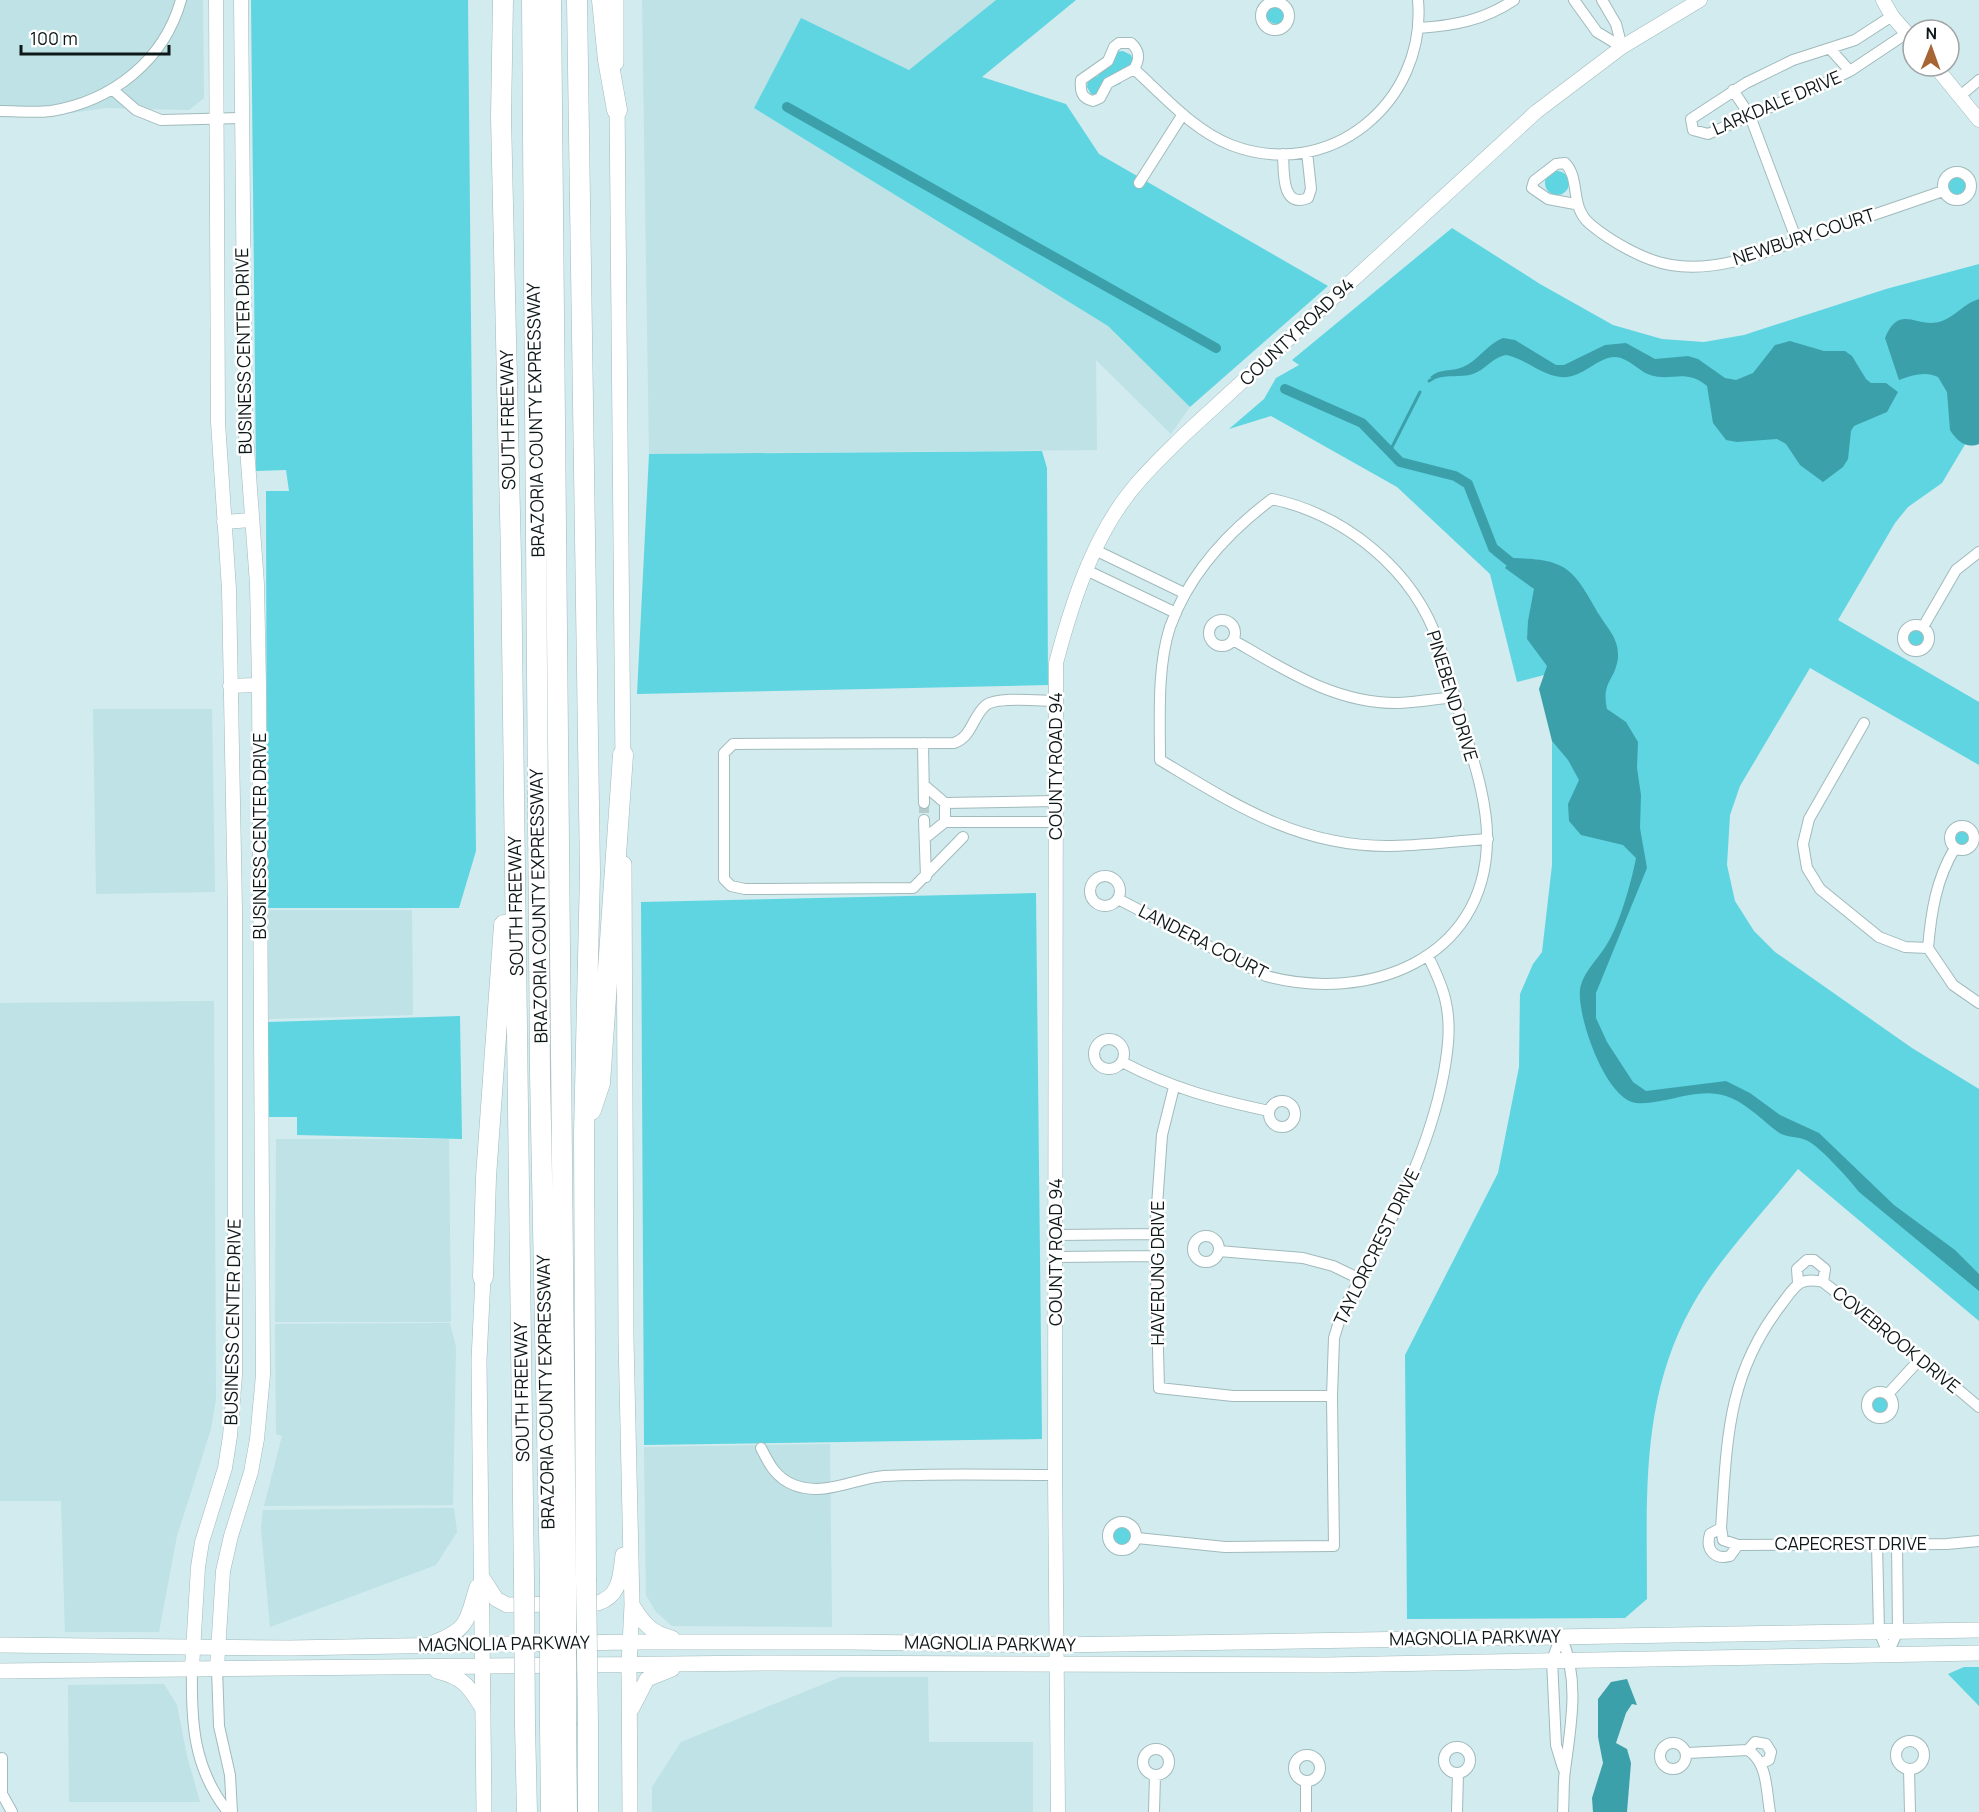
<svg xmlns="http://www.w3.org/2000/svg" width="1979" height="1812" viewBox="0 0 1979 1812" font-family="Manrope,sans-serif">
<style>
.built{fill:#bee2e5}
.green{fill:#5fd5e1}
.water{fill:#3ca0aa}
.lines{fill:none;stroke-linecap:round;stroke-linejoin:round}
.stream{stroke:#3ca0aa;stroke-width:3}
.canal{stroke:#3ca0aa;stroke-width:10}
.minor-tunnel{stroke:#b4cbce;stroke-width:10;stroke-dasharray:10 5;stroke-linecap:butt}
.minor-casing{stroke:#a1babc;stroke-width:12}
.tertiary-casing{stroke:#a1babc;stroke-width:15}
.secondary-casing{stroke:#a1babc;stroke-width:16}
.motorway-casing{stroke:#a1babc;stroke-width:21}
.minor{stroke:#fff;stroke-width:10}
.tertiary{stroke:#fff;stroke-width:14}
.secondary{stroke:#fff;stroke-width:15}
.motorway{stroke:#fff;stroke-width:20}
.motorway-bridge-casing{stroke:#a1babc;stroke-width:21;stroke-linecap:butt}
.motorway-bridge{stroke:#fff;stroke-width:20}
.labels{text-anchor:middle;stroke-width:5;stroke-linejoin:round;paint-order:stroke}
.street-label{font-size:18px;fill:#0f1819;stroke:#fff}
</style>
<rect width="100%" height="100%" fill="#d1ebee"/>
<path class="built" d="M 0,0 L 203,0 L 204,98 L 189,110 L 106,108 L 56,115 L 0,116 Z
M 642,0 L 996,0 L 909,70 L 801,19 L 754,108 L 1108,326 L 1190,407 L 1171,434 L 1096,360 L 1097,450 L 649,454 Z
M 93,709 L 212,709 L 215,892 L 96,894 Z
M 267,910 L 412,910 L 413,1015 L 269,1019 Z
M 214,1001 L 216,1399 L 211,1429 L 177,1536 L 159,1632 L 65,1632 L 61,1501 L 0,1501 L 0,1003 Z
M 276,1139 L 449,1139 L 451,1322 L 275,1322 Z
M 450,1323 L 456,1347 L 453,1505 L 264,1506 L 282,1436 L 276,1434 L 275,1324 Z
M 830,1444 L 832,1627 L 672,1626 L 656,1612 L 646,1595 L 644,1447 Z
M 454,1508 L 457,1532 L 436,1565 L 270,1627 L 261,1528 L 263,1510 Z
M 841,1677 L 928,1677 L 929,1742 L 1033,1742 L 1033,1812 L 652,1812 L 652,1787 L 681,1742 Z
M 164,1684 L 177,1705 L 187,1756 L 200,1802 L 69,1802 L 68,1685 Z"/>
<path class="green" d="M1265 12a12 12 0 1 1 24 0a12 12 0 1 1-24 0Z
M 251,0 L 468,0 L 476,851 L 459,908 L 267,908 L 266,491 L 289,491 L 286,470 L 256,471 Z
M 996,0 L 1076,0 L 982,77 L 1066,104 L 1099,154 L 1328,286 L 1190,407 L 1108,326 L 754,108 L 801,18 L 909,70 Z
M 1123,51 L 1131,55 L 1134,63 L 1120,84 L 1108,89 L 1110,92 L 1107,95 L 1091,94 L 1087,87 L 1088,79 L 1096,75 L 1097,77 L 1115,52 Z
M1545 183a12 12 0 1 1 24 0a12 12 0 1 1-24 0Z
M1945 185a13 13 0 1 1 26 0a13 13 0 1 1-26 0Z
M 1452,228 L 1540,284 L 1613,325 L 1662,339 L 1704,342 L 1744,335 L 1886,289 L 1979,264 L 1979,421 L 1942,483 L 1908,507 L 1895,523 L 1838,620 L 1979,702 L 1979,765 L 1810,668 L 1740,786 L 1730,815 L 1727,865 L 1735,901 L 1754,931 L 1775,952 L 1912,1048 L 1979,1089 L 1979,1321 L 1798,1169 C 1764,1212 1718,1259 1692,1306 C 1640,1399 1647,1497 1647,1599 L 1625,1618 L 1407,1619 L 1405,1355 L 1498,1173 L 1519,1067 L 1520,994 L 1533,964 L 1542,952 L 1552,865 L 1552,673 L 1517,682 L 1490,574 L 1397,487 L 1271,416 L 1229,429 L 1264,399 L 1276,378 L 1299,365 L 1292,360 Z
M 1042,451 L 1047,468 L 1048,685 L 637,694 L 649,454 Z
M1903 637a13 13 0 1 1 26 0a13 13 0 1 1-26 0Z
M1948 839a13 13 0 1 1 26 0a13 13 0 1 1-26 0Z
M 1036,893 L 1042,1439 L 644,1445 L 641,902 Z
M 460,1016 L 462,1139 L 297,1135 L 297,1117 L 267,1117 L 268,1022 Z
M1870 1405a12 12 0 1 1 24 0a12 12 0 1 1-24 0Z
M1108 1536a13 13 0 1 1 26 0a13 13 0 1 1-26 0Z
M 1964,1667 L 1979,1667 L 1979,1706 L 1948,1674 Z"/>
<path class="water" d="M 1979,299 L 1979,444 C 1966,449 1957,441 1950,430 L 1947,392 L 1938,377 C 1926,371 1912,375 1899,380 L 1885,338 C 1900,302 1917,330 1942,321 C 1956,316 1964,303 1979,299 Z
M 1503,338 L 1515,340 L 1556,365 L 1564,365 L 1605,345 L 1626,343 L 1655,359 L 1688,356 L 1698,359 L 1725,378 L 1736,380 L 1753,373 L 1775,345 L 1790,341 L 1824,351 L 1845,351 L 1852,356 L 1866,379 L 1871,383 L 1886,383 L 1898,392 L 1887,412 L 1854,426 L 1851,431 L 1848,459 L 1843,467 L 1823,482 L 1800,465 L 1786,444 L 1777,439 L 1737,442 L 1726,440 L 1713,423 L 1707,386 C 1685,368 1672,382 1650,375 C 1636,370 1625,353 1608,358 C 1592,363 1579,379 1561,377 C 1541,375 1526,359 1506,355 C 1493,357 1485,370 1473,374 C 1460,378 1447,374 1435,379 L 1430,377 C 1440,368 1451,372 1463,367 C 1478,361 1487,344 1503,338 Z
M 1512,558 C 1569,559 1573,569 1600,616 C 1608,629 1619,639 1618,657 C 1616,680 1601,681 1607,709 L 1626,722 L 1638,742 L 1637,768 L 1641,795 L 1640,828 L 1647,868 L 1596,993 L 1596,1018 L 1607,1042 L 1633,1082 L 1646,1091 L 1726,1081 L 1750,1093 L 1780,1115 L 1819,1133 L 1894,1205 L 1955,1250 L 1979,1274 L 1979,1291 L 1859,1192 C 1851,1181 1820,1147 1808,1141 C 1799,1136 1786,1138 1778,1132 C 1759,1118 1741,1097 1717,1094 C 1690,1090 1663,1105 1636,1103 C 1606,1100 1577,1017 1580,990 C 1582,973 1599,958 1607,944 C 1619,926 1632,880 1636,858 L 1623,845 L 1581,835 L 1569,821 L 1568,804 L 1579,780 L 1568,760 L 1552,741 L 1539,689 L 1547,666 L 1527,639 L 1528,621 L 1534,589 L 1505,568 Z
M 1627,1679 L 1637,1705 L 1632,1704 L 1626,1713 L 1616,1743 L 1627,1749 L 1631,1763 L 1627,1812 L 1593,1812 L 1592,1798 L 1603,1763 L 1598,1737 L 1598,1699 L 1611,1682 Z"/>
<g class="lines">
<path class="stream" d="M 1429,381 L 1437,376
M 1389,453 L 1420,392"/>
<path class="canal" d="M 787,107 L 1216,348
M 1285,389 L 1362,423 L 1400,462 L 1455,476 L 1468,484 L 1493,548 L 1520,570"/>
<path class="minor-tunnel" d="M 924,803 L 924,820"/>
<g class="minor-casing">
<path id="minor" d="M 1574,0 L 1597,32 L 1622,47
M 1602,0 L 1616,24 L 1622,47
M1261 16a14 14 0 1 1 28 0a14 14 0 1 1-28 0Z
M 1892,16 L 1855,40 L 1793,60 L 1746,83 L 1691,119 L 1693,130 L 1708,134 L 1823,84 L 1850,71 L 1907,33
M 1418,28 C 1454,26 1484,20 1514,0
M 1119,43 L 1131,43 C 1140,51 1140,59 1134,69 L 1108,83 L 1100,98 L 1093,101 C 1081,98 1080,91 1081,80 L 1108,61 L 1114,47 Z
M 1831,50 L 1850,71
M 1134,69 C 1164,96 1193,130 1231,145 C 1330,183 1427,102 1418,0
M 112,89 L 136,110 L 161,120 L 241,118
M 1733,90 L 1750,116 L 1797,241
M 1960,96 L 1979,80
M 0,111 C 17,111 35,113 51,111 C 112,101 164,61 181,0
M 1283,154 C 1284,171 1281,209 1308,198 L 1311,189 L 1307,152
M1943 186a14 14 0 1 1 28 0a14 14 0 1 1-28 0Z
M 1139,183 L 1183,114
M 1575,204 L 1548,199 L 1532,188 L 1534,181 L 1556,164 L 1565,163 C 1581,179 1569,206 1590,224 C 1610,241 1645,261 1671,265 C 1720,273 1768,251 1813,235 C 1856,221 1900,206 1943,191
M 1095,550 L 1184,593
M 1086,570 L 1176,613
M1209 633a13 13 0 1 1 26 0a13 13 0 1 1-26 0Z
M1903 638a13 13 0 1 1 26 0a13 13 0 1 1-26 0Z
M 1923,627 L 1956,570 L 1979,552
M 1233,640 C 1285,670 1336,704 1399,703 C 1418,702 1436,699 1455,697
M 1864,723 L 1809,819 L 1803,844 L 1807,868 L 1820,889 L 1879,937 L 1905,947 L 1928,948
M 923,743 L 924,803
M 924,785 L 945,803 L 945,822
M 945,803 L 1056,801
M 924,820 L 926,877
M1950 838a12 12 0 1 1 24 0a12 12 0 1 1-24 0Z
M 963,837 L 913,888 L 745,889 L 731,886 L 724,879 L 724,753 L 733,744 L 954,743 C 972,737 972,717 986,705 C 998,696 1040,701 1056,701
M 925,838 L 945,822 L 1056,822
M1090 891a15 15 0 1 1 30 0a15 15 0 1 1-30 0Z
M 1118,899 L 1266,976 C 1367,1003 1485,961 1487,841 C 1488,802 1473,759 1462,722 C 1454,696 1448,669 1439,644 C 1414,570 1346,515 1272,499 C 1228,532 1189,574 1170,627 C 1157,667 1160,718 1160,760 C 1234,804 1297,846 1387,846 C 1420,846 1454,841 1488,839
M 1928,948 C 1931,913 1936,879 1955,848
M 1928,948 L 1953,985 L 1979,1003
M1094 1054a15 15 0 1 1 30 0a15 15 0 1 1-30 0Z
M 1122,1062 C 1174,1089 1213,1099 1269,1111
M 1174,1087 L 1162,1135 L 1155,1234 L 1159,1388 L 1233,1396 L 1332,1396
M1269 1114a13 13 0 1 1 26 0a13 13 0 1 1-26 0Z
M 1056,1235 L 1155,1234
M1193 1249a13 13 0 1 1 26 0a13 13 0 1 1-26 0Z
M 1219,1251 L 1303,1258 L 1333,1266 L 1360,1279
M 1056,1257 L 1155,1256
M 1798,1282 L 1797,1269 L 1807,1260 L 1814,1260 L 1825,1269 L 1823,1282
M1867 1405a13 13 0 1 1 26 0a13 13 0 1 1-26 0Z
M 1888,1394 L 1921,1358
M 1979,1407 L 1921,1358 L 1823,1282 C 1798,1276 1795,1287 1781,1305 C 1726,1376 1727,1443 1721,1528 L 1723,1540 L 1738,1545 L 1947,1544 L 1979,1541
M 761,1448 C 769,1464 776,1478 794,1485 C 825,1497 855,1478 884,1476 C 941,1473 999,1475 1055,1475
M1108 1536a14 14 0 1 1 28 0a14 14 0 1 1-28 0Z
M 1721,1528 L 1710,1534 C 1705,1550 1715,1560 1730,1556 L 1738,1545
M 1137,1538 L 1225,1547 L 1334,1546 L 1332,1396 L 1334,1338 L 1342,1312 C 1384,1235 1428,1159 1444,1072 C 1448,1049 1451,1026 1446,1003 C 1443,986 1435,971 1428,956
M 1877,1544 L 1879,1631 L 1888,1653
M 1561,1636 C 1580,1680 1571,1724 1565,1770 C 1563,1783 1564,1798 1563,1812
M 1561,1636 L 1552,1660 L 1556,1745 L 1563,1768
M 1888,1653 L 1898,1631 L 1897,1544
M 192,1668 C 191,1722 193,1768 228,1812
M 217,1668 L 219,1726 L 230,1775 L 232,1812
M1896 1755a14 14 0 1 1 28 0a14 14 0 1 1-28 0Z
M1660 1756a13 13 0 1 1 26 0a13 13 0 1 1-26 0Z
M1444 1760a13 13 0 1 1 26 0a13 13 0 1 1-26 0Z
M1143 1762a13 13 0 1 1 26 0a13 13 0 1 1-26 0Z
M 1748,1750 L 1755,1742 L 1766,1744 L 1771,1752 L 1769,1760 L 1761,1763
M 1687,1753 L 1748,1750 C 1768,1763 1766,1790 1770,1812
M1294 1768a13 13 0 1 1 26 0a13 13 0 1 1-26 0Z
M 2,1758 L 2,1794 L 12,1812
M 1909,1769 L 1910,1812
M 1154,1812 L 1155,1775
M 1306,1812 L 1306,1782
M 1457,1812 L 1458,1774"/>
</g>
<g class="tertiary-casing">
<path id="tertiary" d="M 1883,0 L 1892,16 L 1913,40
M 1935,66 L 1979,120
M 224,522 L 251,520
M 230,686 L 259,685
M 192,1668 L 198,1567 L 202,1542 L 225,1468 L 230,1436 L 235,1375 L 235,909 L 229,589 L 218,422 L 216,0
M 217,1668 L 223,1571 L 231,1536 L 251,1472 L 257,1439 L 263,1375 L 259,685 L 257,584 L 245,421 L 241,0
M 1058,1812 L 1055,1475 L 1056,663 C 1073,599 1095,530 1140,480 C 1154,464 1170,449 1185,434 L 1536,112 L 1622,47 L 1700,0"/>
</g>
<g class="secondary-casing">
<path id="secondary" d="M 616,0 L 616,63
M 617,99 L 623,765
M 624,864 L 626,1338 L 632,1605 L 629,1665 L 630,1812
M 483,1277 L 479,1360 L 484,1812
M 482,1577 L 496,1599 L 507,1605 L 598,1603 C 621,1595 620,1576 623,1555
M 632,1605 C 643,1623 651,1633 672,1638
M 435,1642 C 470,1629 467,1618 477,1587
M 0,1645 L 290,1648 L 629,1642 L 851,1642 L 1057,1645 L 1979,1630
M 0,1671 L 771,1663 L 1327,1665 L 1979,1653
M 437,1671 C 464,1678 468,1685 483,1709
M 632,1708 L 647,1679 L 672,1669"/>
</g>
<g class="motorway-casing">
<path id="motorway" d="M 503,0 L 501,117 L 511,558 L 524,1580
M 532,0 L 540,1074 L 550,1581
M 551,0 L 566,1581
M 577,0 L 590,873 L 584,1133 L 586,1580
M 602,0 L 608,60 L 617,110
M 591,1110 L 600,1083 L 623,755
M 483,1277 L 486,1177 L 504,925
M 588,1724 L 588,1812
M 566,1725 L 567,1812
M 525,1726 L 527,1812
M 550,1726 L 551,1812"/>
</g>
<use href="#minor" class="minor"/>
<use href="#tertiary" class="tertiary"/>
<use href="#secondary" class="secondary"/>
<use href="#motorway" class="motorway"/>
<g class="motorway-bridge-casing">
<path id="motorway-bridge" d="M 524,1580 L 525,1726
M 586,1580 L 588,1724
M 550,1581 L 550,1726
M 566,1581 L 566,1725"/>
</g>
<use href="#motorway-bridge" class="motorway-bridge"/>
</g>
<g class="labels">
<g class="street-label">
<text transform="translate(1777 103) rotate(-23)" y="6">LARKDALE DRIVE</text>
<text transform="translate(1804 237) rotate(-18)" y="6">NEWBURY COURT</text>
<text transform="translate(1297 332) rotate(-43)" y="6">COUNTY ROAD 94</text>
<text transform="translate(244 351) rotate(-91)" y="6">BUSINESS CENTER DRIVE</text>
<text transform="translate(508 420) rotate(-91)" y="6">SOUTH FREEWAY</text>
<text transform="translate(536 420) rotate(-91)" y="6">BRAZORIA COUNTY EXPRESSWAY</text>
<text transform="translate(1452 696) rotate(73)" y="6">PINEBEND DRIVE</text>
<text transform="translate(1056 766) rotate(-90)" y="6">COUNTY ROAD 94</text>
<text transform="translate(260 836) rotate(-90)" y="6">BUSINESS CENTER DRIVE</text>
<text transform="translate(516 906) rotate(-91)" y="6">SOUTH FREEWAY</text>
<text transform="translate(539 906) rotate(-91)" y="6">BRAZORIA COUNTY EXPRESSWAY</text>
<text transform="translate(1203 942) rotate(27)" y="6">LANDERA COURT</text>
<text transform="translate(1377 1247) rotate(-64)" y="6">TAYLORCREST DRIVE</text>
<text transform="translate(1056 1252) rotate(-90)" y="6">COUNTY ROAD 94</text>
<text transform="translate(1158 1273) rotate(-90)" y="6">HAVERUNG DRIVE</text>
<text transform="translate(233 1322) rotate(-89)" y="6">BUSINESS CENTER DRIVE</text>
<text transform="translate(1896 1340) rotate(39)" y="6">COVEBROOK DRIVE</text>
<text transform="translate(522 1392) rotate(-91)" y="6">SOUTH FREEWAY</text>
<text transform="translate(546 1392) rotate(-91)" y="6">BRAZORIA COUNTY EXPRESSWAY</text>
<text x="1851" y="1550">CAPECREST DRIVE</text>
<text transform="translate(1475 1638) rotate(-1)" y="6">MAGNOLIA PARKWAY</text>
<text transform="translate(504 1644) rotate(-1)" y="6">MAGNOLIA PARKWAY</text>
<text transform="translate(990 1644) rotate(1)" y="6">MAGNOLIA PARKWAY</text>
</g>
</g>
<g transform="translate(1931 48) rotate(1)"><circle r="28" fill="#ffffff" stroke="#9fa3a3" stroke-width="1.5"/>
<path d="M0-4.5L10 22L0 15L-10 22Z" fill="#a86534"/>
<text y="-9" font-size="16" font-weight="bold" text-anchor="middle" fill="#0f1819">N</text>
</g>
<path d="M21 45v9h148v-9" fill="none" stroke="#0f1819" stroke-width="3"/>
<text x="30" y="45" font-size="18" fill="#0f1819" stroke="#ffffff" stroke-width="4.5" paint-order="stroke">100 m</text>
</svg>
